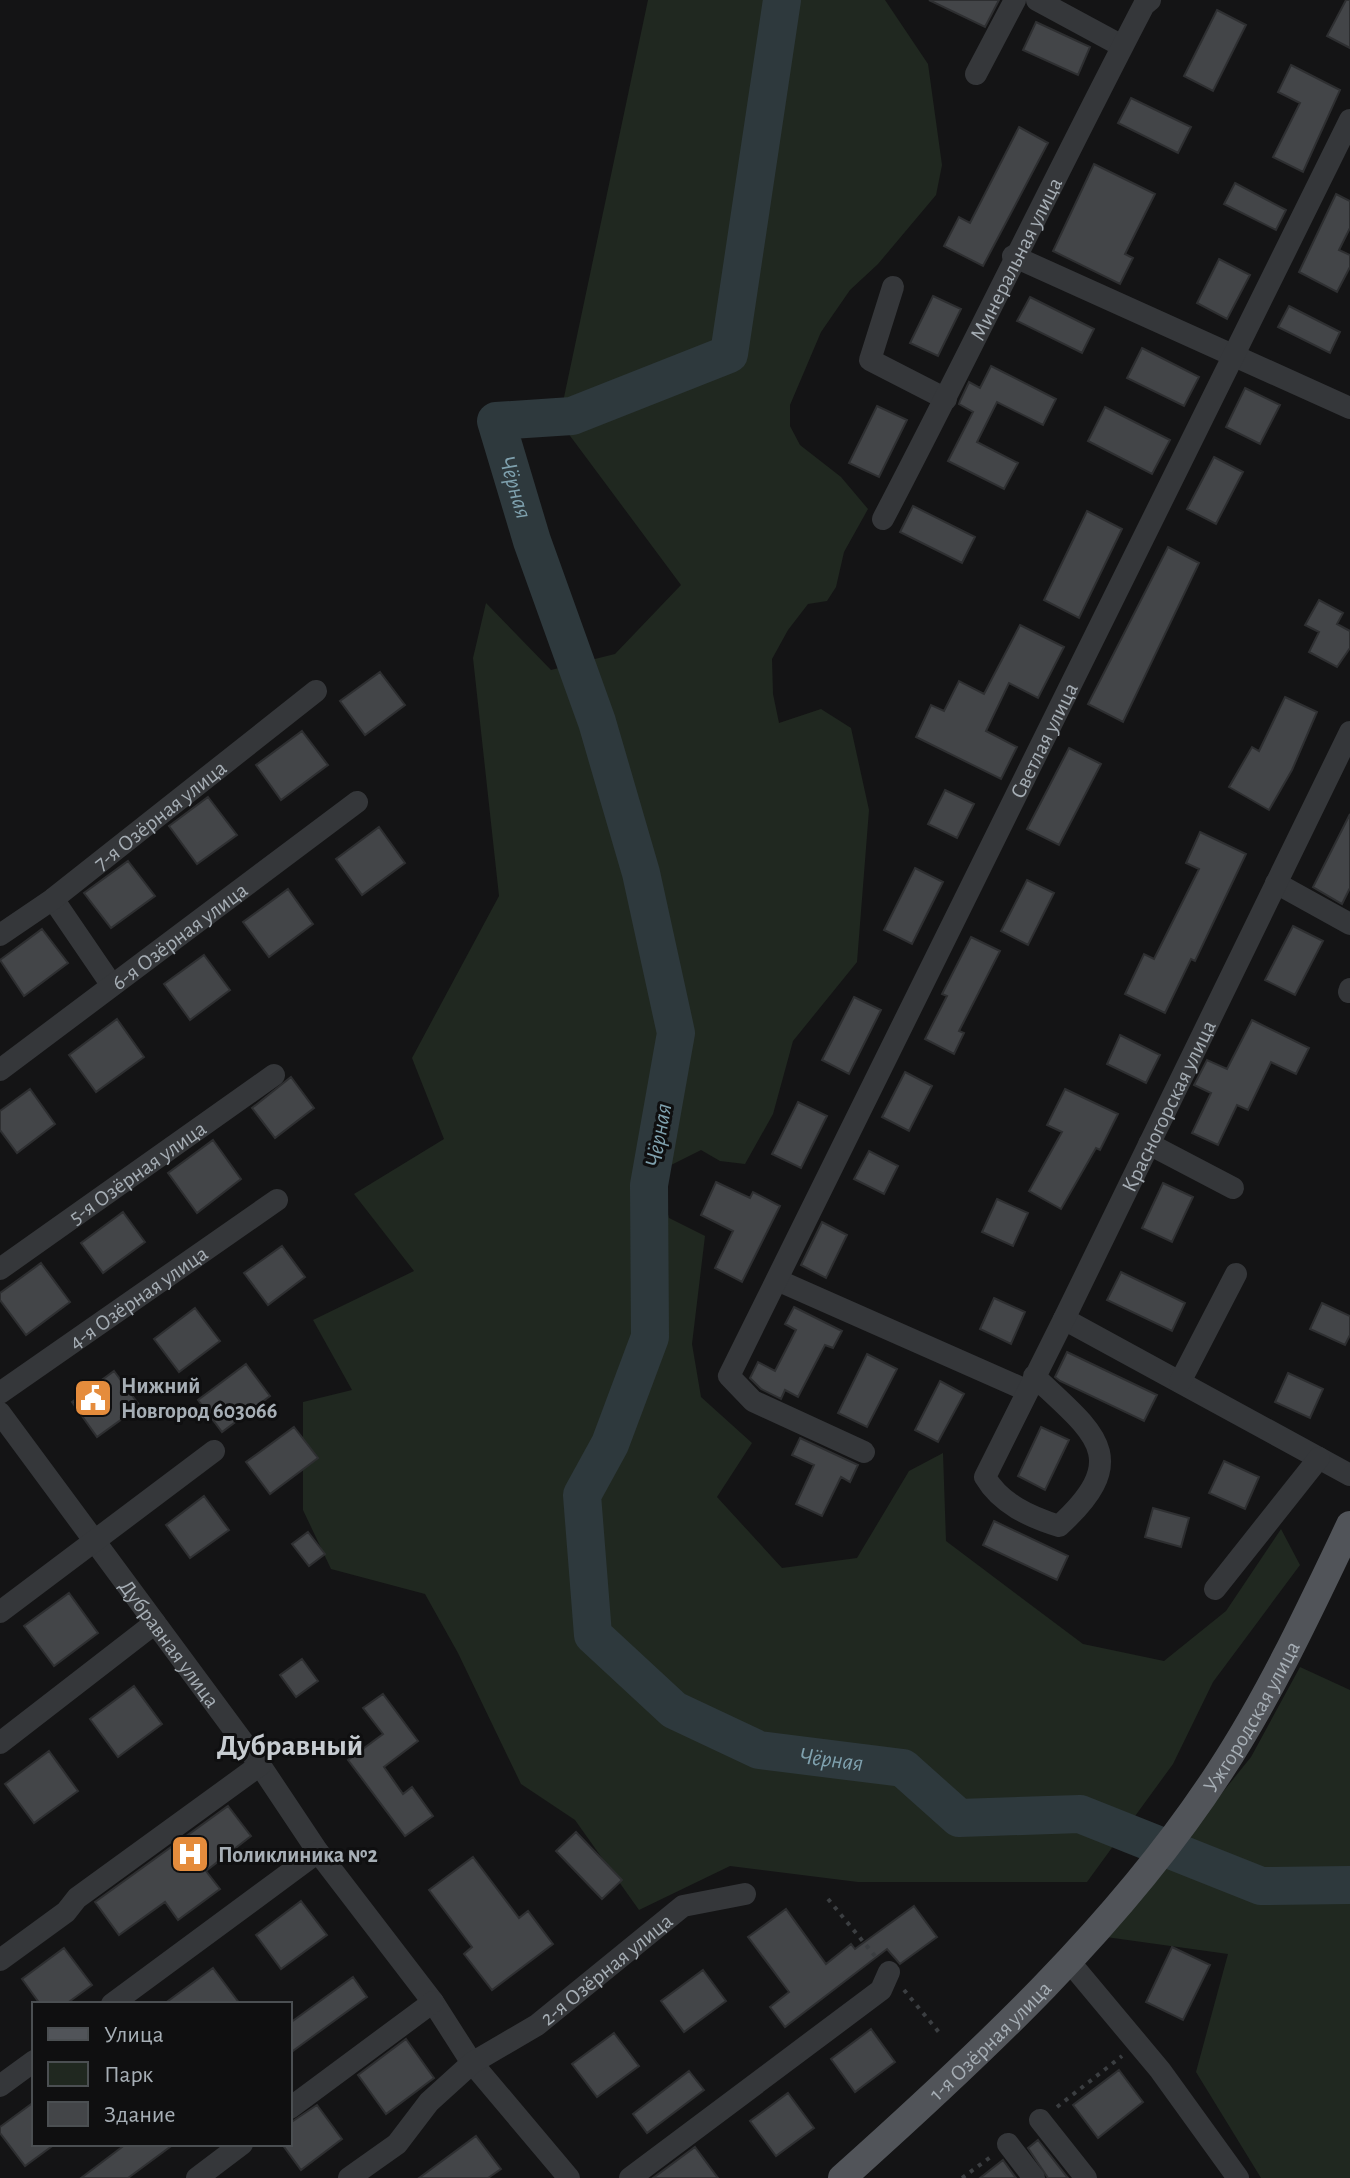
<svg xmlns="http://www.w3.org/2000/svg" width="1350" height="2178" viewBox="0 0 1350 2178" font-family="'Alegreya Sans',sans-serif">
<style>
.green{fill:#202820}
.lines{fill:none;stroke-linecap:round;stroke-linejoin:round}
.river{stroke:#2e393d;stroke-width:38}
.building{fill:#434548;stroke:#2e2f31;stroke-width:2}
.path{stroke:#3b3e41;stroke-width:4;stroke-dasharray:4 6;stroke-linecap:butt}
.minor{stroke:#35373a;stroke-width:22}
.major{stroke:#515459;stroke-width:28}
.labels{text-anchor:middle;stroke-width:6;stroke-linejoin:round;paint-order:stroke}
.street-label{font-size:22px;fill:#a6aeb5;stroke:#0f0f10}
.poi-label{font-size:22px;font-weight:bold;fill:#a6aeb5;stroke:#0f0f10;text-anchor:start}
.water-label{font-size:24px;font-style:italic;fill:#7fa1ae;stroke:#0f0f10}
.district-label{font-size:30px;font-weight:bold;fill:#c7ccd1;stroke:#0f0f10}
</style>
<rect width="100%" height="100%" fill="#141415"/>
<path class="green" d="M 648,0 L 885,0 L 928,64 L 942,165 L 936,195 L 878,264 L 850,290 L 821,332 L 790,405 L 790,426 L 800,445 L 841,477 L 868,509 L 844,552 L 836,587 L 827,601 L 808,604 L 788,630 L 772,659 L 773,694 L 779,723 L 821,709 L 851,728 L 869,810 L 857,962 L 793,1041 L 773,1114 L 745,1164 L 720,1161 L 701,1150 L 657,1172 L 669,1218 L 705,1236 L 692,1344 L 701,1397 L 752,1443 L 717,1497 L 782,1568 L 857,1558 L 909,1471 L 943,1453 L 946,1541 L 1083,1644 L 1164,1661 L 1226,1611 L 1281,1529 L 1300,1565 L 1213,1682 L 1173,1764 L 1087,1882 L 858,1882 L 730,1866 L 639,1910 L 575,1820 L 521,1784 L 458,1653 L 425,1594 L 331,1569 L 303,1510 L 303,1402 L 352,1390 L 313,1320 L 414,1271 L 354,1194 L 444,1139 L 412,1058 L 499,896 L 473,658 L 486,603 L 551,670 L 615,654 L 681,585 L 559,421 Z
M 1300,1667 L 1350,1690 L 1350,2178 L 1261,2178 L 1196,2072 L 1228,1954 L 1106,1937 L 1251,1757 Z"/>
<g class="lines">
<path class="river" id="s1" d="M 782,0 L 729,354 L 572,416 L 496,421 L 532,541 L 597,722 L 641,873 L 676,1033 L 649,1185 L 650,1337 L 610,1444 L 582,1495 L 593,1635 L 674,1710 L 759,1750 L 903,1768 L 959,1818 L 1080,1814 L 1261,1886 L 1350,1885"/>
</g>
<path class="building" d="M 929,0 L 999,0 L 985,27 Z
M 1346,0 L 1350,0 L 1350,48 L 1327,36 Z
M 1217,10 L 1246,25 L 1213,91 L 1184,76 Z
M 1036,22 L 1090,47 L 1078,75 L 1023,50 Z
M 1291,65 L 1340,90 L 1303,172 L 1273,157 L 1300,103 L 1278,92 Z
M 1131,98 L 1191,127 L 1178,153 L 1118,123 Z
M 1019,127 L 1048,143 L 983,266 L 944,246 L 959,217 L 970,223 Z
M 1094,164 L 1155,194 L 1125,254 L 1133,258 L 1120,284 L 1053,251 Z
M 1235,183 L 1286,210 L 1276,230 L 1224,204 Z
M 1336,194 L 1350,201 L 1350,228 L 1339,250 L 1350,255 L 1350,267 L 1337,292 L 1299,272 Z
M 1219,259 L 1250,275 L 1227,319 L 1197,303 Z
M 933,296 L 961,309 L 938,356 L 910,343 Z
M 1030,297 L 1094,329 L 1082,353 L 1017,321 Z
M 1289,306 L 1340,332 L 1330,353 L 1278,327 Z
M 1142,348 L 1199,377 L 1184,406 L 1127,378 Z
M 991,366 L 1056,399 L 1043,425 L 997,402 L 977,442 L 1018,463 L 1004,489 L 948,461 L 973,412 L 959,404 L 960,401 L 969,382 L 980,388 Z
M 1245,388 L 1280,405 L 1260,444 L 1226,427 Z
M 877,406 L 907,420 L 879,477 L 849,463 Z
M 1105,407 L 1170,440 L 1152,474 L 1088,441 Z
M 1214,457 L 1243,472 L 1216,524 L 1187,509 Z
M 913,506 L 975,537 L 962,563 L 900,532 Z
M 1087,511 L 1122,529 L 1079,618 L 1044,600 Z
M 1168,547 L 1199,563 L 1123,722 L 1088,704 Z
M 1319,600 L 1343,613 L 1337,624 L 1350,631 L 1350,648 L 1337,667 L 1309,652 L 1319,632 L 1305,625 Z
M 1020,625 L 1064,647 L 1038,698 L 1009,683 L 986,731 L 1017,747 L 1001,779 L 916,737 L 931,705 L 944,711 L 959,681 L 984,694 Z
M 380,672 L 405,705 L 365,735 L 340,701 Z
M 1285,697 L 1317,712 L 1292,770 L 1269,810 L 1229,787 L 1252,747 L 1259,751 Z
M 302,731 L 328,765 L 281,800 L 256,765 Z
M 1069,748 L 1101,764 L 1059,845 L 1027,829 Z
M 945,790 L 974,804 L 957,838 L 928,824 Z
M 208,797 L 237,835 L 197,864 L 169,826 Z
M 1350,814 L 1350,888 L 1342,904 L 1313,887 Z
M 379,827 L 405,863 L 362,895 L 336,859 Z
M 1200,832 L 1246,854 L 1195,961 L 1191,959 L 1165,1013 L 1125,994 L 1144,954 L 1154,959 L 1199,869 L 1186,863 Z
M 128,861 L 155,896 L 111,928 L 84,893 Z
M 915,868 L 943,882 L 912,944 L 884,930 Z
M 1027,880 L 1054,893 L 1028,945 L 1001,931 Z
M 288,889 L 313,924 L 269,957 L 243,922 Z
M 1293,926 L 1323,941 L 1295,995 L 1265,980 Z
M 42,929 L 68,963 L 24,996 L 0,960 Z
M 971,937 L 1000,951 L 959,1031 L 964,1033 L 954,1054 L 925,1039 L 947,996 L 942,994 Z
M 204,955 L 230,990 L 190,1020 L 164,984 Z
M 854,997 L 881,1010 L 849,1074 L 822,1060 Z
M 117,1019 L 144,1057 L 96,1092 L 69,1055 Z
M 1252,1020 L 1309,1048 L 1296,1074 L 1271,1062 L 1248,1110 L 1237,1105 L 1218,1145 L 1192,1133 L 1211,1093 L 1194,1085 L 1207,1060 L 1227,1069 Z
M 1120,1035 L 1160,1055 L 1146,1083 L 1107,1064 Z
M 905,1072 L 932,1086 L 909,1131 L 882,1117 Z
M 291,1077 L 314,1108 L 275,1138 L 252,1108 Z
M 30,1089 L 55,1124 L 17,1153 L 0,1130 L 0,1111 Z
M 1065,1089 L 1118,1114 L 1100,1150 L 1096,1148 L 1061,1209 L 1029,1191 L 1062,1132 L 1047,1125 Z
M 798,1102 L 827,1116 L 801,1168 L 772,1154 Z
M 213,1140 L 241,1179 L 197,1213 L 168,1173 Z
M 869,1151 L 898,1166 L 884,1194 L 854,1179 Z
M 716,1182 L 750,1198 L 753,1192 L 780,1206 L 742,1282 L 715,1268 L 733,1231 L 701,1215 Z
M 1163,1183 L 1193,1197 L 1172,1242 L 1142,1228 Z
M 997,1199 L 1028,1213 L 1013,1246 L 982,1232 Z
M 123,1212 L 145,1242 L 103,1273 L 81,1243 Z
M 822,1222 L 847,1235 L 826,1278 L 801,1265 Z
M 282,1246 L 305,1277 L 268,1305 L 244,1273 Z
M 41,1263 L 70,1302 L 26,1335 L 0,1300 L 0,1293 Z
M 1121,1272 L 1185,1303 L 1172,1331 L 1107,1300 Z
M 994,1298 L 1025,1312 L 1011,1344 L 980,1329 Z
M 1322,1303 L 1350,1316 L 1350,1335 L 1345,1345 L 1310,1329 Z
M 794,1307 L 842,1331 L 833,1348 L 825,1345 L 798,1397 L 785,1390 L 781,1399 L 761,1389 L 750,1378 L 758,1362 L 775,1371 L 796,1330 L 785,1324 Z
M 195,1308 L 220,1341 L 179,1372 L 154,1339 Z
M 1067,1352 L 1157,1395 L 1144,1421 L 1060,1381 L 1055,1377 Z
M 867,1354 L 897,1369 L 867,1427 L 838,1413 Z
M 246,1364 L 270,1396 L 222,1432 L 198,1400 Z
M 114,1371 L 140,1406 L 97,1437 L 72,1402 Z
M 1288,1373 L 1323,1389 L 1310,1418 L 1275,1402 Z
M 940,1381 L 964,1394 L 938,1442 L 915,1430 Z
M 294,1427 L 318,1458 L 270,1494 L 246,1462 Z
M 1041,1427 L 1069,1440 L 1045,1490 L 1018,1476 Z
M 800,1438 L 858,1465 L 850,1482 L 841,1477 L 822,1516 L 796,1504 L 814,1465 L 792,1455 Z
M 1224,1461 L 1259,1477 L 1245,1509 L 1209,1493 Z
M 204,1496 L 229,1530 L 190,1558 L 166,1525 Z
M 1153,1508 L 1189,1518 L 1181,1547 L 1145,1537 Z
M 994,1521 L 1068,1556 L 1057,1580 L 983,1545 Z
M 308,1532 L 325,1554 L 309,1566 L 292,1544 Z
M 69,1593 L 98,1633 L 54,1666 L 24,1626 Z
M 302,1659 L 318,1681 L 296,1697 L 280,1675 Z
M 134,1686 L 162,1724 L 118,1757 L 90,1719 Z
M 383,1694 L 418,1741 L 384,1767 L 403,1794 L 412,1787 L 433,1816 L 405,1836 L 348,1760 L 383,1734 L 363,1708 Z
M 49,1751 L 78,1791 L 34,1823 L 5,1784 Z
M 228,1806 L 251,1836 L 206,1871 L 220,1889 L 178,1920 L 165,1902 L 119,1935 L 95,1902 Z
M 576,1832 L 622,1880 L 602,1899 L 556,1851 Z
M 473,1857 L 519,1918 L 528,1911 L 553,1944 L 492,1990 L 464,1954 L 472,1947 L 429,1890 Z
M 301,1901 L 327,1935 L 281,1969 L 256,1935 Z
M 914,1906 L 937,1937 L 900,1964 L 887,1949 L 785,2027 L 770,2007 L 789,1992 L 748,1937 L 786,1909 L 826,1964 L 851,1944 L 855,1949 Z
M 1172,1947 L 1210,1965 L 1183,2020 L 1146,2002 Z
M 64,1948 L 92,1985 L 66,2004 L 40,2004 L 22,1979 Z
M 213,1968 L 240,2004 L 164,2004 Z
M 703,1970 L 726,2001 L 684,2032 L 661,2001 Z
M 353,1977 L 367,1997 L 290,2053 L 290,2023 Z
M 871,2029 L 895,2062 L 855,2092 L 831,2059 Z
M 614,2033 L 639,2066 L 597,2097 L 572,2064 Z
M 406,2039 L 434,2078 L 386,2114 L 358,2075 Z
M 1119,2070 L 1143,2102 L 1098,2138 L 1073,2105 Z
M 689,2071 L 704,2090 L 647,2133 L 633,2114 Z
M 788,2093 L 814,2128 L 776,2156 L 750,2121 Z
M 34,2102 L 34,2144 L 55,2144 L 25,2166 L 0,2133 L 0,2127 Z
M 317,2105 L 342,2139 L 301,2170 L 282,2144 L 290,2144 L 290,2123 Z
M 476,2136 L 501,2169 L 488,2178 L 419,2178 Z
M 1038,2140 L 1068,2178 L 1048,2178 L 1028,2148 Z
M 126,2144 L 174,2144 L 128,2178 L 81,2178 Z
M 695,2147 L 718,2178 L 653,2178 Z
M 1003,2160 L 1016,2178 L 980,2178 Z"/>
<g class="lines">
<path class="path" d="M 828,1899 L 875,1956
M 904,1990 L 942,2036
M 1057,2107 L 1122,2056
M 962,2178 L 992,2156"/>
<g class="minor">
<path d="M 1037,0 L 1122,46"/>
<path d="M 976,74 L 1015,0"/>
<path d="M 1013,256 L 1350,408"/>
<path d="M 893,287 L 870,360 L 946,399"/>
<path id="s2" d="M 883,519 C 972,349 1055,176 1144,5 L 1150,0"/>
<path d="M 1276,883 L 1350,924"/>
<path d="M 53,899 L 111,984"/>
<path id="s3" d="M 0,935 L 53,899 L 316,691"/>
<path d="M 1349,992 L 1350,989"/>
<path id="s4" d="M 0,1070 L 357,802"/>
<path d="M 1149,1144 L 1233,1188"/>
<path id="s5" d="M 0,1269 L 274,1075"/>
<path d="M 777,1280 L 1026,1390"/>
<path d="M 1064,1319 L 1350,1475"/>
<path id="s6" d="M 1034,1376 C 1093,1432 1135,1457 1059,1526 C 1030,1517 1001,1504 985,1477 L 1064,1319 L 1350,732"/>
<path d="M 1180,1382 L 1236,1274"/>
<path id="s7" d="M 0,1393 L 277,1200"/>
<path id="s8" d="M 0,1413 L 260,1765 L 318,1852 L 433,2002 L 472,2063 L 569,2178"/>
<path id="s9" d="M 864,1452 L 753,1401 L 729,1376 L 1350,120"/>
<path d="M 1215,1589 L 1319,1458"/>
<path d="M 0,1612 L 214,1451"/>
<path d="M 0,1743 L 155,1623"/>
<path d="M 0,1960 L 66,1912 L 77,1898 L 260,1765"/>
<path d="M 1068,1960 L 1160,2070 L 1238,2178"/>
<path d="M 112,2004 L 318,1852"/>
<path d="M 0,2086 L 34,2061"/>
<path d="M 290,2108 L 433,2002"/>
<path d="M 1040,2120 L 1086,2178"/>
<path d="M 1008,2144 L 1034,2178"/>
<path d="M 197,2178 L 242,2144"/>
<path id="s10" d="M 349,2178 L 397,2144 L 429,2102 L 472,2063 L 537,2025 L 683,1906 L 745,1894"/>
<path d="M 630,2178 L 881,1990 L 889,1972"/>
</g>
<path class="major" id="s11" d="M 842,2178 C 977,2057 1121,1924 1220,1771 C 1271,1693 1310,1609 1350,1525"/>
</g>
<defs>
<g id="civic-square" transform="scale(2)"><rect x="-9" y="-9" width="18" height="18" rx="4" fill="#e58c3c" stroke="#0f0f10"/><path d="M-.6-6.5H3V-4.5H.6V-3L4-1V1h2V6H-6V1h2V-1L-.6-3ZM-1.2 2.5V6h2.4V2.5Z" fill="#fff"/></g>
<g id="hospital-square" transform="scale(2)"><rect x="-9" y="-9" width="18" height="18" rx="4" fill="#e58c3c" stroke="#0f0f10"/><path d="M-5-5h3v3.5h4V-5h3V5h-3V1.5h-4V5h-3Z" fill="#fff"/></g>
</defs>
<g fill-rule="evenodd">
<use href="#civic-square" x="93" y="1398"/>
<use href="#hospital-square" x="190" y="1854"/>
</g>
<g class="labels">
<g class="street-label">
<text dy="8" stroke="none"><textPath href="#s2" startOffset="292">Минеральная улица</textPath></text>
<text dy="8" stroke="none"><textPath href="#s9" startOffset="866">Светлая улица</textPath></text>
<text dy="8" stroke="none"><textPath href="#s3" startOffset="200">7-я Озёрная улица</textPath></text>
<text dy="8" stroke="none"><textPath href="#s4" startOffset="224">6-я Озёрная улица</textPath></text>
<text dy="8" stroke="none"><textPath href="#s6" startOffset="694">Красногорская улица</textPath></text>
<text dy="8" stroke="none"><textPath href="#s5" startOffset="168">5-я Озёрная улица</textPath></text>
<text dy="8" stroke="none"><textPath href="#s7" startOffset="168">4-я Озёрная улица</textPath></text>
<text dy="8" stroke="none"><textPath href="#s8" startOffset="286">Дубравная улица</textPath></text>
<text dy="8" stroke="none"><textPath href="#s11" startOffset="620">Ужгородская улица</textPath></text>
<text dy="8" stroke="none"><textPath href="#s10" startOffset="334">2-я Озёрная улица</textPath></text>
<text dy="8" stroke="none"><textPath href="#s11" startOffset="202">1-я Озёрная улица</textPath></text>
</g>
<g class="poi-label">
<text x="121" y="1393">Нижний<tspan x="121" dy="25">Новгород 603066</tspan></text>
<text x="218" y="1862">Поликлиника №2</text>
</g>
<g class="water-label">
<text dy="8" stroke="none"><textPath href="#s1" startOffset="672">Чёрная</textPath></text>
<text transform="translate(658 1135) rotate(-80)" y="8">Чёрная</text>
<text dy="8" stroke="none"><textPath href="#s1" startOffset="2138">Чёрная</textPath></text>
</g>
<g class="district-label">
<text x="290" y="1755">Дубравный</text>
</g>
</g>
<rect x="32" y="2002" width="260" height="144" fill="#0f0f10" stroke="#4b4f52" stroke-width="2"/>
<rect x="48" y="2028" width="40" height="12" fill="#515459" stroke="#4b4f52" stroke-width="2"/>
<text x="104" y="2042" font-size="24" fill="#a6aeb5">Улица</text>
<rect x="48" y="2062" width="40" height="24" fill="#202820" stroke="#4b4f52" stroke-width="2"/>
<text x="104" y="2082" font-size="24" fill="#a6aeb5">Парк</text>
<rect x="48" y="2102" width="40" height="24" fill="#434548" stroke="#4b4f52" stroke-width="2"/>
<text x="104" y="2122" font-size="24" fill="#a6aeb5">Здание</text>
</svg>
